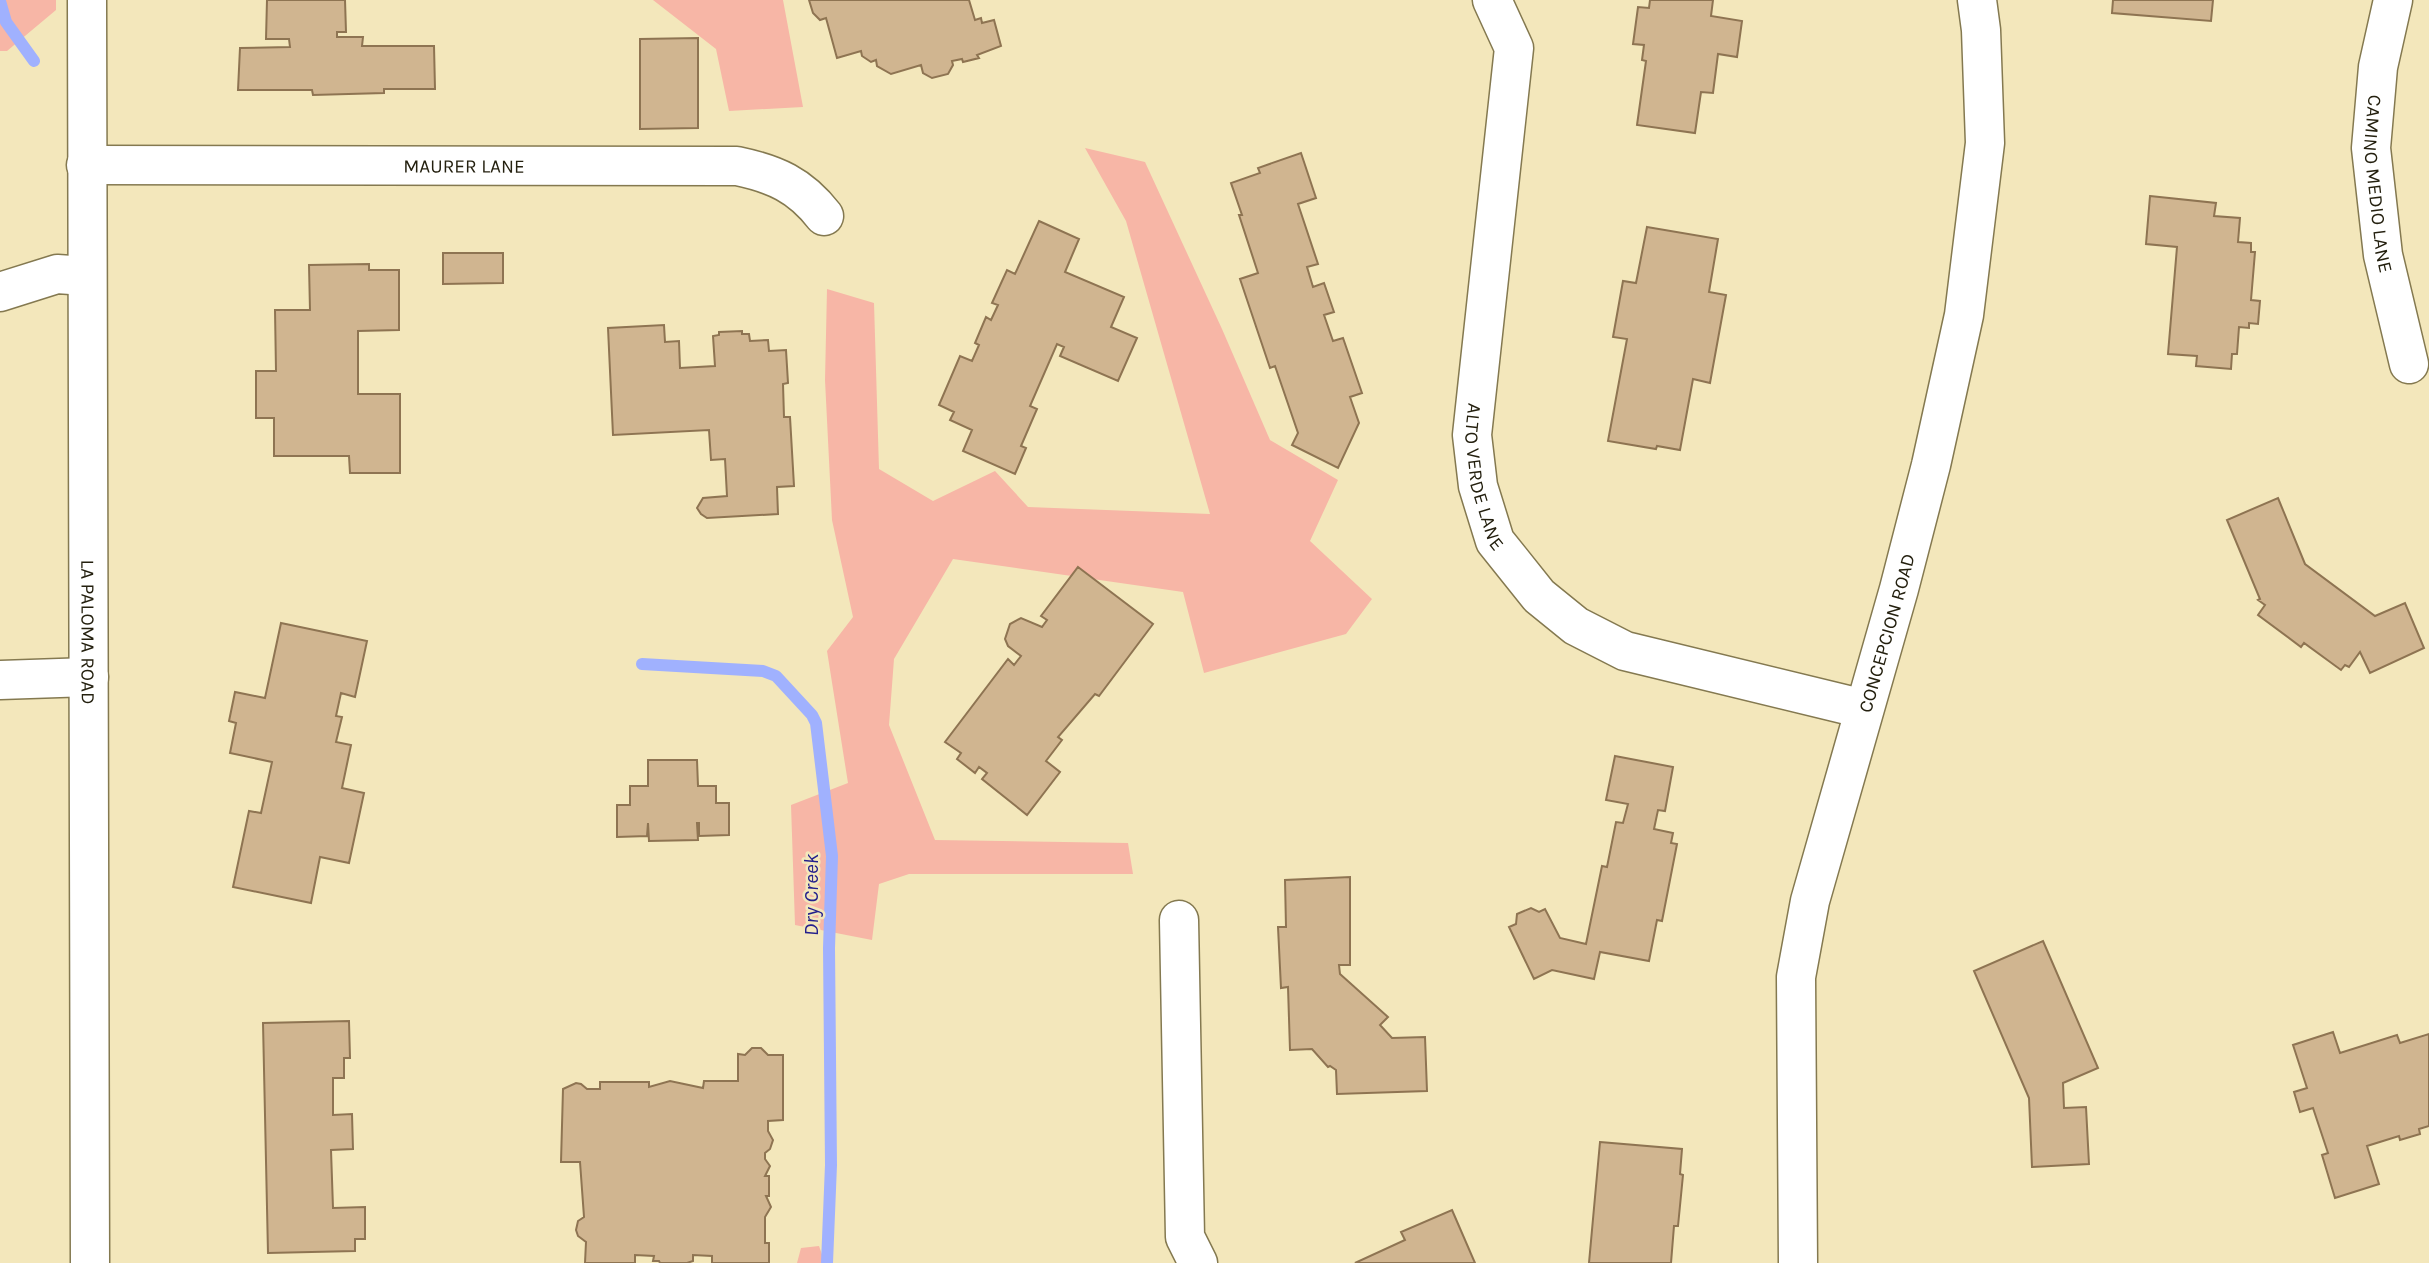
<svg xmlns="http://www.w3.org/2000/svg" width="2429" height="1263" viewBox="0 0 2429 1263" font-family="Karla,sans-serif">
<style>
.green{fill:#f7b6a6}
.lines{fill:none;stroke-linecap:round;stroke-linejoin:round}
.stream{stroke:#a0b1fe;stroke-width:12}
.building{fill:#d0b590;stroke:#8e7452;stroke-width:2}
.minor-casing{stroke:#847950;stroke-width:41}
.minor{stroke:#fff;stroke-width:38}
.labels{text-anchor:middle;stroke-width:5;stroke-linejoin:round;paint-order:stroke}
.street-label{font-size:19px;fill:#24200f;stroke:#f3e7bb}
.water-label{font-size:21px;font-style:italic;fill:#24208c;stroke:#f3e7bb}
</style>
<rect width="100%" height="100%" fill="#f3e7bb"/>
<path class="green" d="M 0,0 L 56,0 L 56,10 L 7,51 L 0,51 Z
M 653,0 L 783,0 L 803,107 L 729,111 L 716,49 Z
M 1085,148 L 1145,162 L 1222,329 L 1270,440 L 1338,480 L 1310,541 L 1372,599 L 1346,634 L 1204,673 L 1183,592 L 953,559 L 894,659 L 889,725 L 935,840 L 1128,843 L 1133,874 L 909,874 L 879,884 L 872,940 L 795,925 L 791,805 L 848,783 L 827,651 L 853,617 L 832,520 L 825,380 L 827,289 L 874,303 L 879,469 L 933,501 L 995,471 L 1028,507 L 1210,514 L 1126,221 Z
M 819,1246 L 825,1263 L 797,1263 L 801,1248 Z"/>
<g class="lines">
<path class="stream" d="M 0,1 L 6,22 L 34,61
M 642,664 L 763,671 L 776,676 L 812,715 L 816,723 L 832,856 L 829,948 L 831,1165 L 827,1263"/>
</g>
<path class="building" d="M 267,0 L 345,0 L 346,32 L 337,32 L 337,37 L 363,37 L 362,46 L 434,46 L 435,89 L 384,89 L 384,93 L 313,95 L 312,90 L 238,90 L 240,48 L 290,47 L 289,39 L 266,39 Z
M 809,0 L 969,0 L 975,20 L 981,18 L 982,23 L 994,20 L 1001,46 L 977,55 L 979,58 L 963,62 L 962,59 L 952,61 L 953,65 L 948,74 L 932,78 L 923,73 L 921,65 L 891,74 L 877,66 L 876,60 L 871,62 L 862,56 L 861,51 L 837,58 L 826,18 L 820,20 L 813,13 Z
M 1650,0 L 1713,0 L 1711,16 L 1742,21 L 1737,57 L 1718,54 L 1713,93 L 1701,92 L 1695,133 L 1637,125 L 1646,61 L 1642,60 L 1644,45 L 1633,44 L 1638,7 L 1649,8 Z
M 2113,0 L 2213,0 L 2211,21 L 2112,13 Z
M 698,38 L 698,128 L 640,129 L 640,39 Z
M 1301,153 L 1316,198 L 1298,204 L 1318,264 L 1307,267 L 1313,287 L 1324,283 L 1334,312 L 1324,315 L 1333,341 L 1343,338 L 1362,393 L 1350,397 L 1359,423 L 1338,468 L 1292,445 L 1298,433 L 1275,366 L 1270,368 L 1240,279 L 1258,273 L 1239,215 L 1242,215 L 1231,183 L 1260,173 L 1258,168 Z
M 2150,196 L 2216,203 L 2214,216 L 2240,218 L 2238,242 L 2251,243 L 2251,252 L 2255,252 L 2251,300 L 2260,301 L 2258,324 L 2249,323 L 2249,328 L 2239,327 L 2237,354 L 2232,354 L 2231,369 L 2196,366 L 2197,356 L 2168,354 L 2177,247 L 2146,244 Z
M 1039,221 L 1079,239 L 1065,272 L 1124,297 L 1111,327 L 1137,338 L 1118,381 L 1060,356 L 1064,347 L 1057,344 L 1030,406 L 1037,409 L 1021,446 L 1026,448 L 1015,474 L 963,451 L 972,430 L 950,420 L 954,412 L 939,405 L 960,356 L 972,361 L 979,345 L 975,343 L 986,317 L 991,320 L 998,305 L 992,303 L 1007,270 L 1015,274 Z
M 1647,227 L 1718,239 L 1709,292 L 1726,295 L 1710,383 L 1693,379 L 1680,450 L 1657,446 L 1656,449 L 1608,441 L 1627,339 L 1613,337 L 1623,281 L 1636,283 Z
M 443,253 L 503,253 L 503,283 L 443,284 Z
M 369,264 L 369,270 L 399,270 L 399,330 L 358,331 L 358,394 L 400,394 L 400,473 L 350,473 L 349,456 L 274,456 L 274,418 L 256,418 L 256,371 L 276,371 L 275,310 L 310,310 L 309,265 Z
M 664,325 L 665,342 L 679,341 L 680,368 L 715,366 L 713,336 L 719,335 L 719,332 L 742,331 L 742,334 L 749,334 L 750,341 L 768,340 L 769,351 L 786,350 L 788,383 L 783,384 L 784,417 L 790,417 L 794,486 L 777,487 L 778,514 L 707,518 L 701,514 L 697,508 L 703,498 L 727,496 L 725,459 L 711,460 L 709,430 L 613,435 L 608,328 Z
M 2278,498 L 2305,564 L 2375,616 L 2405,603 L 2424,648 L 2370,673 L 2360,652 L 2349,667 L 2345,665 L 2341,670 L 2304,643 L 2301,647 L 2258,615 L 2265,605 L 2258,600 L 2260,599 L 2227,520 Z
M 1078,567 L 1153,624 L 1099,696 L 1095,694 L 1058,737 L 1062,740 L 1046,761 L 1060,772 L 1027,815 L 982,779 L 987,773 L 979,767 L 975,773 L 957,759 L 961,753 L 945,742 L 1008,659 L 1014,665 L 1021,656 L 1008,646 L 1005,639 L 1010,624 L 1021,618 L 1042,627 L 1047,620 L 1041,616 Z
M 281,623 L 367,641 L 355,697 L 341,693 L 336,716 L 342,717 L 336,742 L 351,745 L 342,788 L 364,793 L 349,863 L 320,857 L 311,903 L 233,887 L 249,811 L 261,813 L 272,762 L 230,753 L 236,723 L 229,721 L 235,692 L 265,698 Z
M 1615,756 L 1673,767 L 1665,811 L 1658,810 L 1654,829 L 1673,833 L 1671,843 L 1677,844 L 1662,921 L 1657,920 L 1649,961 L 1600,952 L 1594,979 L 1552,970 L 1534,979 L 1509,927 L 1516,924 L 1517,914 L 1531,908 L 1539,912 L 1545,909 L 1560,938 L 1586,944 L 1602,866 L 1607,867 L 1616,822 L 1623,823 L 1628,804 L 1606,800 Z
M 648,760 L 697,760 L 698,786 L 716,786 L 716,803 L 729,803 L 729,835 L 699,836 L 699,823 L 697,823 L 698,840 L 649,841 L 648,823 L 647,836 L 617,837 L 617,805 L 630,805 L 630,786 L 648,786 Z
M 1350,877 L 1350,965 L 1339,965 L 1340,974 L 1388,1017 L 1380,1025 L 1392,1038 L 1425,1037 L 1427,1091 L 1337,1094 L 1336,1070 L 1330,1066 L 1328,1067 L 1312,1049 L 1290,1050 L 1288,987 L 1281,988 L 1278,927 L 1286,927 L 1285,880 Z
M 2043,941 L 2098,1068 L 2063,1083 L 2064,1108 L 2086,1107 L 2089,1164 L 2032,1167 L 2029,1098 L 1974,971 Z
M 349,1021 L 350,1058 L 344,1058 L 344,1078 L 333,1078 L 333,1115 L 352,1114 L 353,1149 L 331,1150 L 333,1208 L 365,1207 L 365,1239 L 355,1239 L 355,1251 L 268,1253 L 263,1023 Z
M 2333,1032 L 2340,1053 L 2397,1035 L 2400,1043 L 2429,1034 L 2429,1126 L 2419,1129 L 2420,1134 L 2400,1140 L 2399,1136 L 2367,1146 L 2379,1184 L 2335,1198 L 2322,1155 L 2328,1153 L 2313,1108 L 2300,1112 L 2294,1092 L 2307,1088 L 2293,1045 Z
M 752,1048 L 761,1048 L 768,1055 L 783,1055 L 783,1120 L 768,1121 L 768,1131 L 773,1140 L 770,1149 L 765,1153 L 765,1159 L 770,1166 L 765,1176 L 769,1176 L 769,1196 L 766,1196 L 771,1207 L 765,1217 L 765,1243 L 769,1243 L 769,1263 L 712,1263 L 712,1256 L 693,1255 L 693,1261 L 687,1263 L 660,1263 L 659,1261 L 653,1261 L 654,1256 L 635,1255 L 635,1263 L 585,1263 L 586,1242 L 578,1236 L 576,1230 L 578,1221 L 584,1217 L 580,1162 L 561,1162 L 563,1089 L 576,1083 L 581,1084 L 587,1089 L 600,1089 L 600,1082 L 649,1082 L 649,1087 L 670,1081 L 703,1088 L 704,1081 L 738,1081 L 738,1054 L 745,1055 Z
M 1600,1142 L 1682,1149 L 1680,1174 L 1683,1175 L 1678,1226 L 1674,1226 L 1671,1263 L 1589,1263 Z
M 1452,1210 L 1475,1263 L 1355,1263 L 1405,1240 L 1401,1232 Z"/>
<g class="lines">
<g class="minor-casing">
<g id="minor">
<path id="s1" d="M 87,0 L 90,1263"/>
<path id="s2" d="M 1492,0 L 1514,48 L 1472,435 L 1478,486 L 1495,541 L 1539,596 L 1576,626 L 1625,651 L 1864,709"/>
<path id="s3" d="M 2393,0 L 2378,67 L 2371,148 L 2383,255 L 2409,364"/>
<path id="s4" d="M 86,165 L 737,166 C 775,174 800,185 824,216"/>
<path d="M 0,292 L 57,274 L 86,276"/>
<path d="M 0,680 L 89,677"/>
<path d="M 1179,920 L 1185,1237 L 1198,1263"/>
<path id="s5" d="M 1798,1263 L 1796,977 L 1810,901 L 1899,589 L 1931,465 L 1964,315 L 1985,143 L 1981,30 L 1977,0"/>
</g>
</g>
<use href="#minor" class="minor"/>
</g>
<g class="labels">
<g class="street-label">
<text dy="7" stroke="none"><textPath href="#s4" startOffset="378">MAURER LANE</textPath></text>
<text dy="7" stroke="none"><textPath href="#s3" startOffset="186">CAMINO MEDIO LANE</textPath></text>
<text dy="7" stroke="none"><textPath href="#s2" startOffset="485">ALTO VERDE LANE</textPath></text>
<text dy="7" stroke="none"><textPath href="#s1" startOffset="632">LA PALOMA ROAD</textPath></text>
<text dy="7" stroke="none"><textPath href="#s5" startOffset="642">CONCEPCION ROAD</textPath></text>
</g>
<g class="water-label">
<text transform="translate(811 895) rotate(-90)" y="7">Dry Creek</text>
</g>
</g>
</svg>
